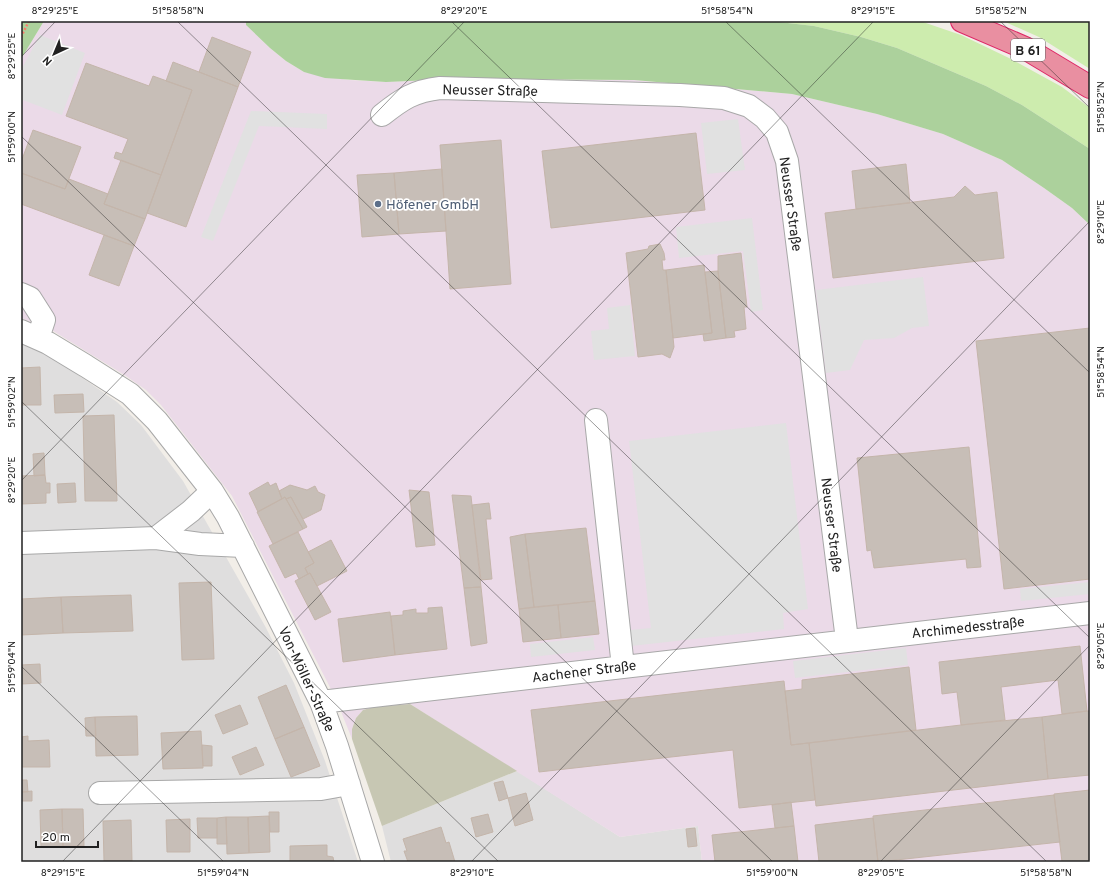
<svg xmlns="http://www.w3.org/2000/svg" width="1111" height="883" viewBox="0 0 1111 883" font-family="Overpass,sans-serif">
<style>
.residential{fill:#dfdede}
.industrial{fill:#ebdae8}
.construction{fill:#c7c7b3}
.grass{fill:#cdecae}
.forest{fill:#acd19c}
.parking{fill:#e1e1e1}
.building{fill:#c7beb7;stroke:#c4b5aa}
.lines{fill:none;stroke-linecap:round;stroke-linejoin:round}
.minor-casing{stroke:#a8a8a8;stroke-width:24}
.highway-casing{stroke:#df2666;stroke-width:24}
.path{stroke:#fc7c6e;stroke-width:2.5;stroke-dasharray:2 2;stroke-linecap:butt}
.minor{stroke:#fff;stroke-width:22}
.highway{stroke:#e98fa1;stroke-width:22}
.ticks{fill:none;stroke:#212121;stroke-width:1;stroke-opacity:0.45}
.service-dot{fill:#5c6f8a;stroke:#fff;stroke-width:1.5}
.labels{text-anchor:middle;stroke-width:3.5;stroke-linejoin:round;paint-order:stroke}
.shield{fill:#fff;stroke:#646464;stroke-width:1}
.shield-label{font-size:13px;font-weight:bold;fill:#212121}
.street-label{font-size:14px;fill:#212121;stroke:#fff}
.service-label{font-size:14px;fill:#4e5e75;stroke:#fff;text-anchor:start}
.neatline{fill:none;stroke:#212121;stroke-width:1.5}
.ticks-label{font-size:10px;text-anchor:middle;fill:#212121}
</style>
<rect width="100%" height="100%" fill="#f2eee8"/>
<path class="residential" d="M 21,341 L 38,347 L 117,402 L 141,425 L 183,481 L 265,626 L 294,683 L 325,761 L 358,862 L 21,862 Z
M 517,771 L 620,837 L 698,826 L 702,862 L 391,862 L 382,826 Z"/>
<path class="industrial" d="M 44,21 L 246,21 L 246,25 L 270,48 L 286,61 L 304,72 L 348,80 L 386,82 L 456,79 L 634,80 L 792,94 L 877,114 L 943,134 L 1002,160 L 1044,188 L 1072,208 L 1090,225 L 1090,862 L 702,862 L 698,826 L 620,837 L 410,704 L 363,710 L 356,718 L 352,729 L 352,739 L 336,699 L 232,496 L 161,405 L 146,390 L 126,376 L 50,329 L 21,318 L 21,59 Z"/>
<path class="construction" d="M 410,704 L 517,771 L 382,826 L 352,739 L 352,729 L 356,718 L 363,710 L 374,707 Z"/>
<path class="grass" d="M 770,21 L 920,21 L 961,35 L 1009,58 L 1062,87 L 1090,108 L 1090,149 L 1022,105 L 986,86 L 897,48 L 861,37 L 814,26 Z
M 1003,21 L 1090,21 L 1090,69 L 1039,37 Z"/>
<path class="forest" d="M 21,21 L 44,21 L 21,59 Z
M 246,21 L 770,21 L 814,26 L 861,37 L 897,48 L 986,86 L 1022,105 L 1090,149 L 1090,225 L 1072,208 L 1044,188 L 1002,160 L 943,134 L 877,114 L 792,94 L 634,80 L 456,79 L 386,82 L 325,78 L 304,72 L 286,61 L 270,48 L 246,25 Z"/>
<path class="parking" d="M 40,35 L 85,53 L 62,115 L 23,100 L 21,104 L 21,70 Z
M 251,111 L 327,114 L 327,129 L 259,126 L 213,241 L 201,237 Z
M 738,119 L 745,170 L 707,174 L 701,123 Z
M 752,218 L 763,310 L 751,312 L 743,251 L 679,258 L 676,227 Z
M 923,277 L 929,326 L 912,328 L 894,338 L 864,340 L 850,370 L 826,373 L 816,290 Z
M 630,305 L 635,356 L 594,360 L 591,331 L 609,329 L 607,308 Z
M 786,423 L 808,609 L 783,613 L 784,629 L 622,647 L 620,631 L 651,628 L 629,441 Z
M 1090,582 L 1090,594 L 1021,601 L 1020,589 Z
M 593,637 L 595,650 L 531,657 L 530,644 Z
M 906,648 L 908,665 L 795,678 L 793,661 Z"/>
<path class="building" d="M 212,37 L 251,52 L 238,87 L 199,72 Z
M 173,62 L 238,87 L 186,227 L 147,213 L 192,90 L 166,81 Z
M 86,63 L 149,86 L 153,76 L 192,90 L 161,175 L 114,158 L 116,152 L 122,154 L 128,139 L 66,116 Z
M 33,130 L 81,147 L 65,189 L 21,173 L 21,162 Z
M 696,133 L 705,210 L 551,228 L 542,151 Z
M 501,140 L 511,284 L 450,289 L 440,145 Z
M 121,160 L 161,175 L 145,219 L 104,204 Z
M 906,164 L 910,203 L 856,209 L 852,171 Z
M 442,169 L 446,231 L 399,234 L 394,173 Z
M 21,173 L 65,189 L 69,179 L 108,194 L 104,204 L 145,219 L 134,246 L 21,204 Z
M 394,173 L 399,234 L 362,237 L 357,175 Z
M 965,186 L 975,195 L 997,192 L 1004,258 L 833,278 L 825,213 L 954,197 Z
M 104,235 L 134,246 L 119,286 L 89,275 Z
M 660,244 L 664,253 L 665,260 L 662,260 L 663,270 L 666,270 L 674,347 L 670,358 L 662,354 L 638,357 L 626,253 L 648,249 L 649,246 Z
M 741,253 L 747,307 L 744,307 L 746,329 L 734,331 L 735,337 L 726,338 L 718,271 L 718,256 Z
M 704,265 L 712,333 L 673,338 L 666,270 Z
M 718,271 L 726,338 L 704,341 L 703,334 L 712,333 L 705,272 Z
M 1090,328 L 1090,579 L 1004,589 L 976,341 Z
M 40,367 L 41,405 L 21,405 L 21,368 Z
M 83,394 L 84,412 L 55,413 L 54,395 Z
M 114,415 L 117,501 L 85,501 L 83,416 Z
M 969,447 L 981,567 L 967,568 L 966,559 L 874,568 L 871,550 L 867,551 L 857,458 Z
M 44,453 L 45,475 L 34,476 L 33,454 Z
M 45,475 L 46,483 L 50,483 L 50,493 L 46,493 L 46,503 L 21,504 L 21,476 Z
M 268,482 L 270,486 L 276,483 L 282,499 L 258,512 L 249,493 Z
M 75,483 L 76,502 L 58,503 L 57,484 Z
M 290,485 L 307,490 L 315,486 L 318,492 L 325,495 L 321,510 L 303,519 L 291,497 L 286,499 L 285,497 L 282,499 L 279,491 Z
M 409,490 L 429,492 L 435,545 L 416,547 Z
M 452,495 L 471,496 L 481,587 L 464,588 Z
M 285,497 L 303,529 L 273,544 L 257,512 Z
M 291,497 L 307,527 L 303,529 L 286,499 Z
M 489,503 L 491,519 L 486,519 L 492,579 L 481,580 L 472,505 Z
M 586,528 L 595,601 L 534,607 L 525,534 Z
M 298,532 L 314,563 L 305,568 L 308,574 L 299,579 L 296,573 L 285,578 L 269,546 Z
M 525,534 L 534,607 L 519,609 L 510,537 Z
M 331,540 L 347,571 L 317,586 L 310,573 L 308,574 L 305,568 L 314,563 L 308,552 Z
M 310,573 L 331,612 L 315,620 L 295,581 Z
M 211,582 L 214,659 L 182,660 L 179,583 Z
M 481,587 L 487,643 L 471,646 L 464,588 Z
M 131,595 L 133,631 L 63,633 L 61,597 Z
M 61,597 L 63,633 L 21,635 L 21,599 Z
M 595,601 L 599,634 L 561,638 L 558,605 Z
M 558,605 L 561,638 L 523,642 L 519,609 Z
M 442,607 L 447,649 L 395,655 L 391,616 L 403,615 L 403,611 L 416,609 L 416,613 L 428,613 L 428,608 Z
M 390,612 L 395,655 L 343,662 L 338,619 Z
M 1080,646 L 1087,711 L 1062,714 L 1058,680 L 1001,687 L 1005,720 L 961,725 L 957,692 L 942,694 L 939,662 Z
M 40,664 L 41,683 L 21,684 L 21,665 Z
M 909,667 L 916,730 L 791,745 L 785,691 L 802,689 L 802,680 Z
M 784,681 L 791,745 L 809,743 L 815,800 L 739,808 L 733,750 L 539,772 L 531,710 Z
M 286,685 L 304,727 L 275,739 L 258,697 Z
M 240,705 L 248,724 L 223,734 L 215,715 Z
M 1087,711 L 1090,711 L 1090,775 L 1048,779 L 1042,717 Z
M 137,716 L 138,755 L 96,756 L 95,717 Z
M 95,717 L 96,736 L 86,736 L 85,718 Z
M 1042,717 L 1048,779 L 816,806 L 809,743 L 961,725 Z
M 304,727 L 320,766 L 291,777 L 275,739 Z
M 201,731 L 203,768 L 163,769 L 161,733 Z
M 28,736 L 28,741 L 49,740 L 50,767 L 21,767 L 21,737 Z
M 202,745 L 212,746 L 212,766 L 203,766 Z
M 256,747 L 264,765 L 240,775 L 232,757 Z
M 21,780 L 27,780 L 28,792 L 21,792 Z
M 503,781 L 508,798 L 499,801 L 494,783 Z
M 1090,790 L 1090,862 L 1062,862 L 1054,794 Z
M 32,791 L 32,801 L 21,801 L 21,792 Z
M 526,793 L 533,820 L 515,826 L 508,798 Z
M 1054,795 L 1060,842 L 878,862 L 873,816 Z
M 791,802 L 794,826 L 775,828 L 772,805 Z
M 62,809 L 63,846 L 41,847 L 40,810 Z
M 62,809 L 83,809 L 84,846 L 63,846 Z
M 269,812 L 279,812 L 279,832 L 270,832 Z
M 488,814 L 493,832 L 476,837 L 471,818 Z
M 269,816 L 270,852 L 249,853 L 248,817 Z
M 226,817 L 227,844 L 217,844 L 217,818 Z
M 226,817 L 248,817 L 249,853 L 227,854 Z
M 197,818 L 217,818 L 217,838 L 198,838 Z
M 873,818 L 878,862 L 819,862 L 815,825 Z
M 190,819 L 190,852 L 167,852 L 166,820 Z
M 131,820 L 132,861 L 104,861 L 103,821 Z
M 794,826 L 798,862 L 715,862 L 712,835 Z
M 441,827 L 446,843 L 449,842 L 455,862 L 408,862 L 404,851 L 407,851 L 403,839 Z
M 695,828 L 697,846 L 688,847 L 686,829 Z
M 327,845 L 327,856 L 333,857 L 334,862 L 290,862 L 290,846 Z"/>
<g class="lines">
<g class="minor-casing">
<path id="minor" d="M 382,115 C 402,99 414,91 440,88 L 680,95 L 724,98 L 749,106 L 765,118 L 777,132 L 787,161 L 847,640
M 21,294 L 30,298 L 44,320 L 38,338
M 21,331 L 48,343 L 86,366 L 130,394 L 157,421 L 212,491 L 228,517 L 321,702 L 337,746 L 373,862
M 596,420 L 623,667
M 156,538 L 191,511 L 212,491
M 21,543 L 156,538 L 200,544 L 243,546
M 321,702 L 1090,613
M 100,793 L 321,789 L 349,784"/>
</g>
<g class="highway-casing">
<path id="highway" d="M 962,21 L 1025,48 L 1090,87"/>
</g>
<path class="path" d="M 21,37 L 29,21"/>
<use href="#minor" class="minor"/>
<use href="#highway" class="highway"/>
</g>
<path class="ticks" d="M 177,21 L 1047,862M 451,21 L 1090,638M 725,21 L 1090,373M 1000,21 L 1090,108M 21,57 L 56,21M 21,136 L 773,862M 21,401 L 499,862M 21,481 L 465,21M 21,666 L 224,862M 62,862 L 874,21M 471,862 L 1090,221M 880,862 L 1090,645"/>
<circle class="service-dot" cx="378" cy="204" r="4"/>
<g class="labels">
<rect class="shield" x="1011" y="39" width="34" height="22" rx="3"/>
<g class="shield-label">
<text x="1028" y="55">B 61</text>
</g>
<g class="street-label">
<text transform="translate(490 90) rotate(1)" y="5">Neusser Straße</text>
<text transform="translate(791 204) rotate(82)" y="5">Neusser Straße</text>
<text transform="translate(832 525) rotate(83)" y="5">Neusser Straße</text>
<text transform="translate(968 627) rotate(-6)" y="5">Archimedesstraße</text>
<text transform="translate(584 671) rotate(-7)" y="5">Aachener Straße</text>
<text transform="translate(307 679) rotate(65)" y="5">Von-Möller-Straße</text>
</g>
<g class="service-label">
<text x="386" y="209">Höfener GmbH</text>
</g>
</g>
<rect width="1111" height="883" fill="none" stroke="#ffffff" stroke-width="44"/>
<g transform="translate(54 54) rotate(224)" stroke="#ffffff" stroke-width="3" paint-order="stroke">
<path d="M0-3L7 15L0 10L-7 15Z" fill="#212121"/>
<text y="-6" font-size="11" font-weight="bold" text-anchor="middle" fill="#212121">N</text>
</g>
<path d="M36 841v6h62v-6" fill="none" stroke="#212121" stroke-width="2"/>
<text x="42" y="841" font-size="12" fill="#212121" stroke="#ffffff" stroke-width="3" paint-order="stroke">20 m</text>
<rect x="22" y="22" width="1067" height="839" class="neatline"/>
<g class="ticks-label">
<text x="55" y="14">8°29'25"E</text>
<text x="178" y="14">51°58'58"N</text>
<text x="464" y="14">8°29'20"E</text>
<text x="727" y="14">51°58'54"N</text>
<text x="873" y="14">8°29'15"E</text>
<text x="1001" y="14">51°58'52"N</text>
<text transform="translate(11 56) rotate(-90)" y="4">8°29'25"E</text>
<text transform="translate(1100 107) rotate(-90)" y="4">51°58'52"N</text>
<text transform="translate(11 137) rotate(-90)" y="4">51°59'00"N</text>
<text transform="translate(1100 222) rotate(-90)" y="4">8°29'10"E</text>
<text transform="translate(1100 372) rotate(-90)" y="4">51°58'54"N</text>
<text transform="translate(11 402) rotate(-90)" y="4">51°59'02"N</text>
<text transform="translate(11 480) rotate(-90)" y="4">8°29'20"E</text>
<text transform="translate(1100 646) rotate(-90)" y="4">8°29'05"E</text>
<text transform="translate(11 667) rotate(-90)" y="4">51°59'04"N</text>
<text x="63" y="876">8°29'15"E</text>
<text x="223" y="876">51°59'04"N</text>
<text x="472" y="876">8°29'10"E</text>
<text x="772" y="876">51°59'00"N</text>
<text x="881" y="876">8°29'05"E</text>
<text x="1046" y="876">51°58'58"N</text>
</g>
</svg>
